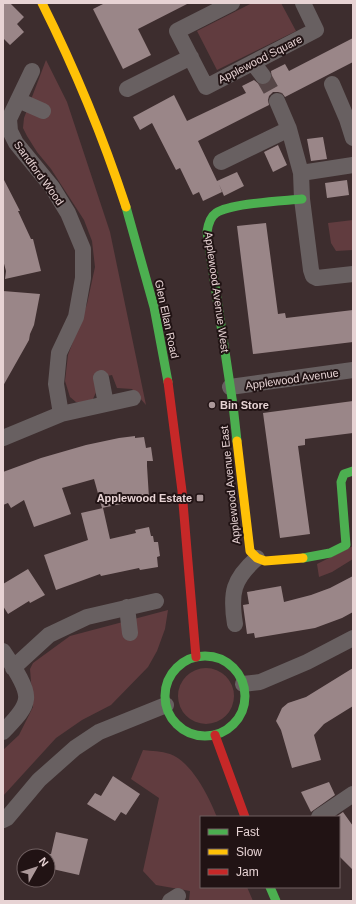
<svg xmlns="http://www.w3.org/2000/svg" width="356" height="904" viewBox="0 0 356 904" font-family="Arial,sans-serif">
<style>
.green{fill:#613c3f}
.building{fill:#9a8688}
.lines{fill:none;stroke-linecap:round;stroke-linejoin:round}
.street-tunnel{stroke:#564647;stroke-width:16;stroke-dasharray:16 8;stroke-linecap:butt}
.street{stroke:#686061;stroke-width:16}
.fast{stroke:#4caf50;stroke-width:9}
.slow{stroke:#ffc107;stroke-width:9}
.jam{stroke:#c62828;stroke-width:9}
.poi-dot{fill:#ac999a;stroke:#211314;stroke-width:1.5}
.labels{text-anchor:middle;stroke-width:4;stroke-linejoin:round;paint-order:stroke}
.street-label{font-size:11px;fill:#e7d3d4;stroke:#211314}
.poi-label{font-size:11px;font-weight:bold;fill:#e7d3d4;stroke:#211314;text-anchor:start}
</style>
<rect width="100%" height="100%" fill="#3d2d2e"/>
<path class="green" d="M 252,3 L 281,3 L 296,31 L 217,70 L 197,31 Z
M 46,60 L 67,102 L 110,232 L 146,405 L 132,389 L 117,388 L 112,375 L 97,378 L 97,390 L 93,399 L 83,403 L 76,402 L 70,397 L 65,381 L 68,355 L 87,304 L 95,267 L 92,241 L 84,220 L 51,169 L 37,152 L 27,136 L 23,128 L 24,118 Z
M 353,220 L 353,250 L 336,251 L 331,243 L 328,223 Z
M 353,546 L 353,559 L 332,572 L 319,577 L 317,564 Z
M 168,610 L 165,629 L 157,651 L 148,667 L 111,705 L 82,720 L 56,738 L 3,796 L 3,750 L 19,735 L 33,707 L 30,669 L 33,663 L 70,636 Z
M178 696a28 28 0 1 1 56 0a28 28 0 1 1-56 0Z
M 143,750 C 152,751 161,751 170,754 C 192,762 209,797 217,817 L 201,817 L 201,887 L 247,887 L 253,901 L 189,901 L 190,891 L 156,885 L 143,871 L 159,798 L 131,779 Z"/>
<path class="building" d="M 3,3 L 10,3 L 24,17 L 17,24 L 24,32 L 10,45 L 3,38 Z
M 105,3 L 189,3 L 138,29 L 151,55 L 123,69 L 93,9 Z
M 353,38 L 353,62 L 285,97 L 282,93 L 278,92 L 273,92 L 269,96 L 268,100 L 269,105 L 198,141 L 217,181 L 237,172 L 244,186 L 224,196 L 219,184 L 222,192 L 203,201 L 199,192 L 193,195 L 180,168 L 176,170 L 152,123 L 140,130 L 133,117 L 174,95 L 187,121 L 246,93 L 242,86 L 254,80 L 260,85 L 265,85 L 268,84 L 272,79 L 271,71 L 285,64 L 289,71 Z
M 323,137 L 327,159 L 311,161 L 307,139 Z
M 278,145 L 287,165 L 273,172 L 264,152 Z
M 3,178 L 20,211 L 18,211 L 31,239 L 33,239 L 41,271 L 5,279 L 6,271 L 3,260 Z
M 347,180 L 349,195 L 327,198 L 325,183 Z
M 266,223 L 278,314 L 285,313 L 286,318 L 353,310 L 353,342 L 253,354 L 237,226 Z
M 3,291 L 40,294 L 34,325 L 30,334 L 29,340 L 3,386 Z
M 353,401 L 353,433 L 305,439 L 305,445 L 298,446 L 310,534 L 280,538 L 263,413 Z
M 135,436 L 135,438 L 144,437 L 146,448 L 151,447 L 153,461 L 147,461 L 147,466 L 149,498 L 102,508 L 94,479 L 62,488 L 71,514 L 34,527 L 24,500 L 11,508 L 8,503 L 3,505 L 3,472 L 41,458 L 86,445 L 119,438 Z
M 103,508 L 110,539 L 136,533 L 135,530 L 149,527 L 151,536 L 153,536 L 154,542 L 158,542 L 160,556 L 157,557 L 158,567 L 140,570 L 139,568 L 101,576 L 100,574 L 56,590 L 44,555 L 88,540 L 81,513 Z
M 28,569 L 45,595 L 30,603 L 29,601 L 8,614 L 3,606 L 3,584 Z
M 353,576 L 353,612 L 342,618 L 315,628 L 255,638 L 254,633 L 247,634 L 243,605 L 249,604 L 247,592 L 281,586 L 284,602 L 311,595 L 330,588 Z
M 353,668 L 353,706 L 324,724 L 314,735 L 321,760 L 292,768 L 281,730 L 276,721 L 282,708 L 288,703 L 306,697 Z
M 113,776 L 140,794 L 126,815 L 121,812 L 115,821 L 87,804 L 95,793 L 101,796 Z
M 329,782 L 335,795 L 311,812 L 301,792 Z
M 343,812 L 353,826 L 353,870 L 339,856 L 339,817 L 336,817 Z
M 56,832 L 88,839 L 79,875 L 48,868 L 48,854 L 51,854 Z"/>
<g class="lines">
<path class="street-tunnel" d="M 263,76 L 277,101"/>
<path class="street" d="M 232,3 L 177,31 L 206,87 L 316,30 L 303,3
M 253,63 L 263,76
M 32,71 L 9,119 L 10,131 L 16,143 L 52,187 L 68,213 L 83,249 L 83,278 L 76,317 L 59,353 L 56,384 L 61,414
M 332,84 L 347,119 L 353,138
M 127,89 L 191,57
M 18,100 L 43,111
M 277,101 L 289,129 L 301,173 L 302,199 L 311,270 L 313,276 L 317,278 L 353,274
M 221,162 L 289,129
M 301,173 L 353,165
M 101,378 L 106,404
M 230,387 L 353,370
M 3,438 L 61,414 L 133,398
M 127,607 L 130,633
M 235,624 C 230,593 233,579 257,558
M 3,651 C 10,662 28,686 26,699 C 25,711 11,723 3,732
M 13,668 L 49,635 L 87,617 L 156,601
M 243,684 L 260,682 L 307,662 L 353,638
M 319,817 L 353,794
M 3,820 L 7,818 L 39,780 L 75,748 L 99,732 L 166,705
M 170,901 L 178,896"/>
<path class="fast" d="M 126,207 L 154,307 L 168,382
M 237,441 L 233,405 L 207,232 C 208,225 210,217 216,213 C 231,203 283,201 302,199
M 303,558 L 330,553 L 346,545 L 341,482 L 344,474 L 353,471
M165 696a40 40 0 1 1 80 0a40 40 0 1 1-80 0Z
M 270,887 L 276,901"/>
<path class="slow" d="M 42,3 C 75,69 103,137 126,207
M 237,441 L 250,551 L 257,558 L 265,561 L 303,558"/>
<path class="jam" d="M 168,382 L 182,491 L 196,657
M 215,735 L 245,817"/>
</g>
<g class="poi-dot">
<circle cx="212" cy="405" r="4"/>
<rect x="196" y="494" width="8" height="8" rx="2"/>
</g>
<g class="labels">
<g class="street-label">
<text transform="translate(260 59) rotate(-27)" y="4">Applewood Square</text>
<text transform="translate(39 173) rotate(54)" y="4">Sandford Wood</text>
<text transform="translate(217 292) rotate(82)" y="4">Applewood Avenue West</text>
<text transform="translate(167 319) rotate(78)" y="4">Glen Ellan Road</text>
<text transform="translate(292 379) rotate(-8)" y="4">Applewood Avenue</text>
<text transform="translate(230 485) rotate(-96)" y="4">Applewood Avenue East</text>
</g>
<g class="poi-label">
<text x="220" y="409">Bin Store</text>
<text x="192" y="502" text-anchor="end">Applewood Estate</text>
</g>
</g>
<rect width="356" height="904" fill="none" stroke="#e7d3d4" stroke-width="8"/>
<rect x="200" y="816" width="140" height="72" fill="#211314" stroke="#706061"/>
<rect x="208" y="829" width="20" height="6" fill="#4caf50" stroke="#706061"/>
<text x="236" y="836" font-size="12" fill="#e7d3d4">Fast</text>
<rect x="208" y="849" width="20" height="6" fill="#ffc107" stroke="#706061"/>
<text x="236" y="856" font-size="12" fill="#e7d3d4">Slow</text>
<rect x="208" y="869" width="20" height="6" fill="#c62828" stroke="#706061"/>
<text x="236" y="876" font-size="12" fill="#e7d3d4">Jam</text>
<g transform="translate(36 868) rotate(51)"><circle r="19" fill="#211314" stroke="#706061"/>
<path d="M0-3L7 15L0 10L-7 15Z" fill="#ac999a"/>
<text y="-6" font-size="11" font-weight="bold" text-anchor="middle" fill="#e7d3d4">N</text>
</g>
</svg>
